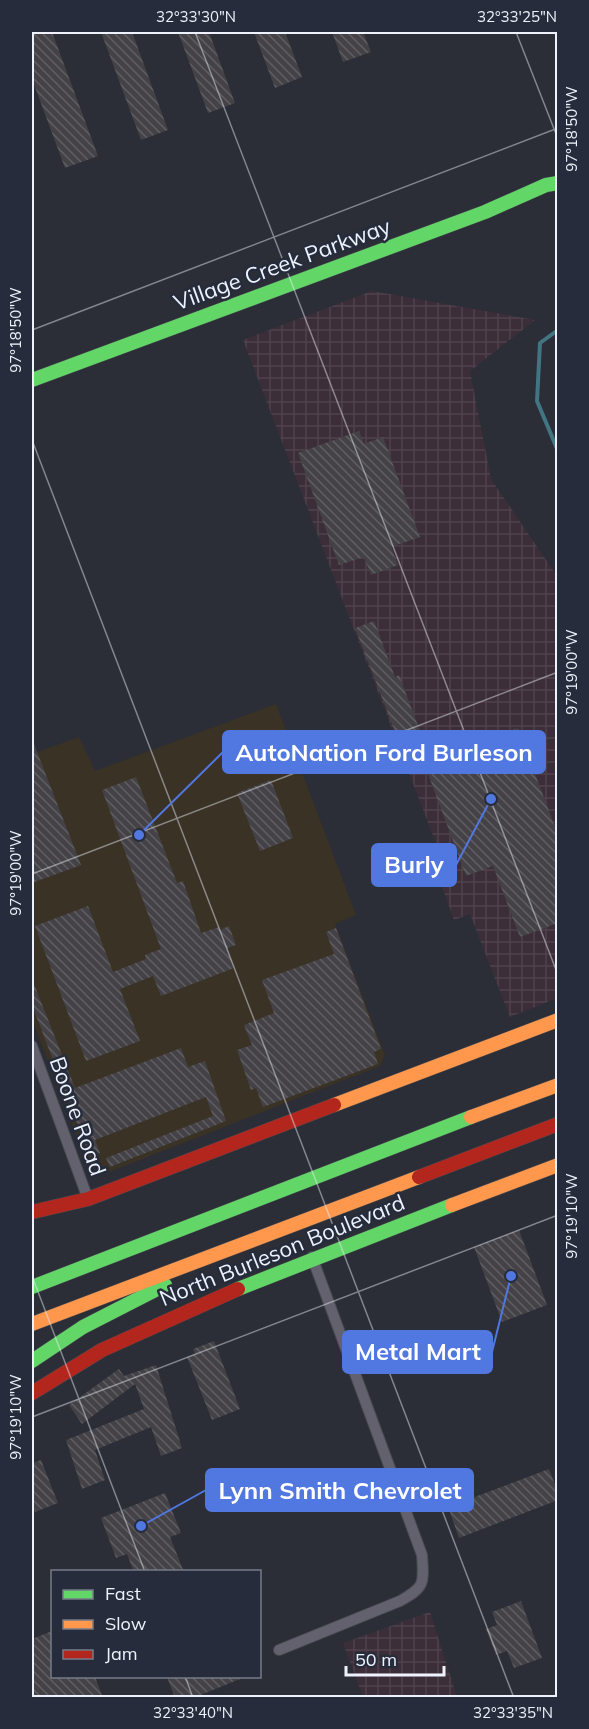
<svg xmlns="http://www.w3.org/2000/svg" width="589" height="1729" viewBox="0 0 589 1729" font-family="Mulish,sans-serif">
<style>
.commercial{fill:#3a3225}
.industrial{fill:url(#industrial-grid)}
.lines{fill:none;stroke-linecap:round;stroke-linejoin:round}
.stream{stroke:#427582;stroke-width:4}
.building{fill:url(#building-back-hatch)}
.street-casing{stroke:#474a51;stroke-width:12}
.fast-casing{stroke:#474a51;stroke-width:15}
.slow-casing{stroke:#474a51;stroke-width:15}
.jam-casing{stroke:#474a51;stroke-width:15}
.street{stroke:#62616d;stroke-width:10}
.fast{stroke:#63d668;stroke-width:14}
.slow{stroke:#ff974d;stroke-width:14}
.jam{stroke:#b3261e;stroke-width:14}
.ticks{fill:none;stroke:#edf2fc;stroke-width:1.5;stroke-opacity:0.45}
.labels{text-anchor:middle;stroke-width:5;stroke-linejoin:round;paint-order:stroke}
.street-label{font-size:22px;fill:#edf2fc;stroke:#262c3b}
.leader{fill:none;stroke:#5177e1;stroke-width:2}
.callout-dot{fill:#5177e1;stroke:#262c3b;stroke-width:2}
.callout{fill:#5177e1;stroke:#5177e1;stroke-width:2}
.callout-label{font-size:24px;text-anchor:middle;font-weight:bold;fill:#fff}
.neatline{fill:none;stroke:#edf2fc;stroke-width:2}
.ticks-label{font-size:15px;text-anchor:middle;fill:#edf2fc}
</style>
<defs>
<pattern id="industrial-grid" width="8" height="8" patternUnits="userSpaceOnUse" patternTransform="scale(1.5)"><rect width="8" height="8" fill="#3c2e38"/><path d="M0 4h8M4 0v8" fill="none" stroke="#4f424c"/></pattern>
<pattern id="building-back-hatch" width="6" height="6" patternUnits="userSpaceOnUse" patternTransform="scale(1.5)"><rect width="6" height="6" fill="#444246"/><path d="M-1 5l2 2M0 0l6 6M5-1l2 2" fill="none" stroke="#5f5e62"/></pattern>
</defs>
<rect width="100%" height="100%" fill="#2b2e36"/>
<path class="commercial" d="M 276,704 L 356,915 L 335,924 L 385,1055 L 380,1066 L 109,1172 L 85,1159 L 32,1019 L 32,754 L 79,737 L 95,771 Z"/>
<path class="industrial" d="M 372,291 L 535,320 L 470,371 L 491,479 L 557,576 L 557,998 L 510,1017 L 470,914 L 454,920 L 441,884 L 450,880 L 243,340 Z
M 430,1612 L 457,1697 L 363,1697 L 343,1643 Z"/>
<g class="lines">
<path class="stream" d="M 558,330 L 540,343 L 537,401 L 558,451"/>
</g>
<path class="building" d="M 39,32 L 52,32 L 98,156 L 65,168 L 32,79 L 32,34 Z
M 101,32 L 132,32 L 168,130 L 141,140 Z
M 178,32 L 209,32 L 235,103 L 208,113 Z
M 254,32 L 285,32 L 302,77 L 275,88 Z
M 332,32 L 363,32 L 371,52 L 343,62 Z
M 359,431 L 364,444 L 383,437 L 420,537 L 391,547 L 398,565 L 371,575 L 364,557 L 339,565 L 298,453 Z
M 374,621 L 395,677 L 399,675 L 420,731 L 398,739 L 355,628 Z
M 518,728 L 558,835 L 558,923 L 520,937 L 493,866 L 466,876 L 424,763 Z
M 32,739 L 81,865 L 32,883 Z
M 136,777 L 177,883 L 183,881 L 201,933 L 219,927 L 220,930 L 229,926 L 236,945 L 227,948 L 234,968 L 161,996 L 153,976 L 120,989 L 140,1041 L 86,1061 L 35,926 L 88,906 L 113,972 L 146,959 L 145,955 L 161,949 L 102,790 Z
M 271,780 L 293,838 L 260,851 L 237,793 Z
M 336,928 L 381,1049 L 374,1052 L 378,1064 L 263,1107 L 256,1088 L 251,1090 L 237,1050 L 252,1045 L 244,1025 L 274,1013 L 262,980 L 334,954 L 326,932 Z
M 32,979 L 75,1088 L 181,1048 L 188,1067 L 205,1061 L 226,1121 L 110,1167 L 106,1158 L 213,1116 L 206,1097 L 95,1140 L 100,1153 L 90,1157 L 32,1005 Z
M 519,1230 L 547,1305 L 502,1322 L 474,1247 Z
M 214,1341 L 240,1409 L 212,1420 L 187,1357 L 195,1354 L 193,1349 Z
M 156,1365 L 182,1448 L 161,1456 L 151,1427 L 95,1450 L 105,1480 L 82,1489 L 66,1440 L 144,1409 L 135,1384 L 82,1424 L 69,1405 L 119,1369 L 124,1376 Z
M 41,1460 L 58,1503 L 35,1512 L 32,1501 L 32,1463 Z
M 549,1469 L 558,1492 L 558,1500 L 459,1538 L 448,1507 Z
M 165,1493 L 181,1533 L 170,1537 L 184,1572 L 134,1572 L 127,1554 L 116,1558 L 101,1518 Z
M 521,1601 L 542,1658 L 514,1668 L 507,1651 L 496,1655 L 486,1629 L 497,1625 L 492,1612 Z
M 52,1631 L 52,1677 L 95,1677 L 103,1698 L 32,1698 L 32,1639 Z
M 167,1677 L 245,1677 L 193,1698 L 175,1698 Z"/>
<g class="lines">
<g class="street-casing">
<path id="street" d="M 32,1046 L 88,1199
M 279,1650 L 400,1601 C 425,1587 424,1584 422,1555 L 312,1257"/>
</g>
<g class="fast-casing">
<path id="fast" d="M 32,380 L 485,212 L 546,185 L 558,183
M 32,1287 L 471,1117
M 238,1289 L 452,1205
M 32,1361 L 83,1327 L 165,1285"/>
</g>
<g class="slow-casing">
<path id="slow" d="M 334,1105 L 558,1020
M 471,1117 L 558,1085
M 452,1205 L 558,1165
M 32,1324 L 419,1177"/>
</g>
<g class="jam-casing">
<path id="jam" d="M 419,1177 L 558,1124
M 32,1212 L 88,1199 L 334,1105
M 32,1393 L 102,1350 L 238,1289"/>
</g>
<use href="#street" class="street"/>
<use href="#fast" class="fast"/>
<use href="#slow" class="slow"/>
<use href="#jam" class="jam"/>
</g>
<path class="ticks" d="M 195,32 L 558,975M 516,32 L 558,139M 32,330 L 558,128M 32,440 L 514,1698M 32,874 L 558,672M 32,1276 L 145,1572M 32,1417 L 558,1215M 185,1676 L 193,1698"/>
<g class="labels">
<g class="street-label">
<text transform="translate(282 264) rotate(-20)" y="8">Village Creek Parkway</text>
<text transform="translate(78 1116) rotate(70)" y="8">Boone Road</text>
<text transform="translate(282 1250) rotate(-22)" y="8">North Burleson Boulevard</text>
</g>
</g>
<path class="leader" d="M139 835L223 752M491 799L456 865M511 1276L492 1352M141 1526L206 1490"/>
<g class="callout-dot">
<circle cx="139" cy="835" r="6"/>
<circle cx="491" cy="799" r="6"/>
<circle cx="511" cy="1276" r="6"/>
<circle cx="141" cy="1526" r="6"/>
</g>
<g class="callout">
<rect x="223" y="731" width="322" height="42" rx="6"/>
<rect x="372" y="844" width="84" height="42" rx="6"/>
<rect x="343" y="1331" width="149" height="42" rx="6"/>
<rect x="206" y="1469" width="267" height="42" rx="6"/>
</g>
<g class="callout-label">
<text x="384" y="761">AutoNation Ford Burleson</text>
<text x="414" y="873">Burly</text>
<text x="418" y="1360">Metal Mart</text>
<text x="340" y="1499">Lynn Smith Chevrolet</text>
</g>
<rect width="589" height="1729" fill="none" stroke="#262c3b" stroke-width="66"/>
<rect x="51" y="1570" width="210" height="108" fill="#262c3b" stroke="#767b88" stroke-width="1.5"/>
<rect x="63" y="1590" width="30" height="9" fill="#63d668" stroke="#767b88" stroke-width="1.5"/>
<text x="105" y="1600" font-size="18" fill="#edf2fc">Fast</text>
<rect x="63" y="1620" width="30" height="9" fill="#ff974d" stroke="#767b88" stroke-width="1.5"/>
<text x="105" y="1630" font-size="18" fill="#edf2fc">Slow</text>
<rect x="63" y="1650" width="30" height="9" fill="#b3261e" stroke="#767b88" stroke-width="1.5"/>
<text x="105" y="1660" font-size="18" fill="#edf2fc">Jam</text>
<path d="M346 1666v9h98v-9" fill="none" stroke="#edf2fc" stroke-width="3"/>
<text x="355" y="1666" font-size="18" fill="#edf2fc" stroke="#262c3b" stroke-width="4.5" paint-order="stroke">50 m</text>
<rect x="33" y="33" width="523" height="1663" class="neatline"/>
<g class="ticks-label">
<text x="196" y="22">32°33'30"N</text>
<text x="517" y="22">32°33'25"N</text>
<text transform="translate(572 129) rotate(-90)" y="5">97°18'50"W</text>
<text transform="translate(16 330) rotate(-90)" y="5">97°18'50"W</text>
<text transform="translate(572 672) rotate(-90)" y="5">97°19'00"W</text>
<text transform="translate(16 873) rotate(-90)" y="5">97°19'00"W</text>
<text transform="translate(572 1216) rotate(-90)" y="5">97°19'10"W</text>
<text transform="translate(16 1417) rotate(-90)" y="5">97°19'10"W</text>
<text x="193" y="1718">32°33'40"N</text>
<text x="513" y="1718">32°33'35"N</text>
</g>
</svg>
